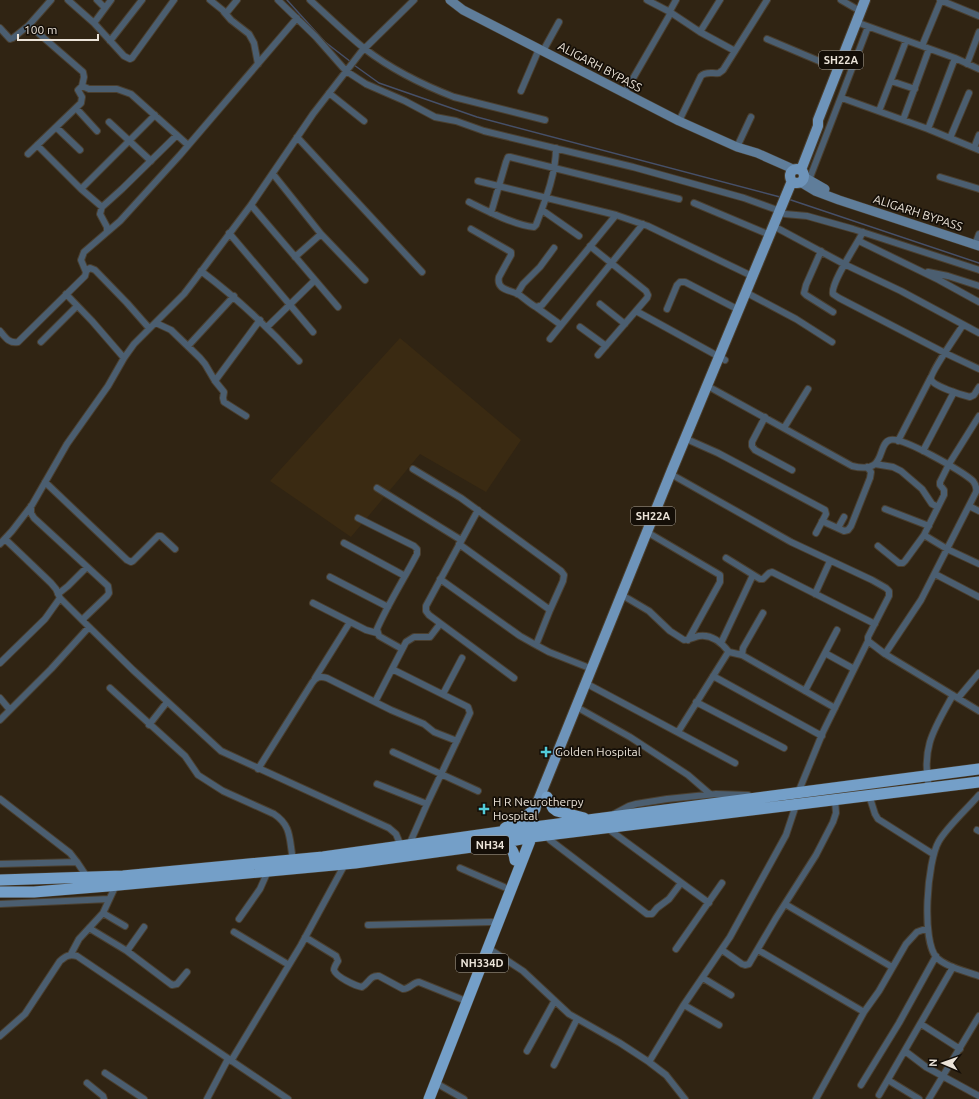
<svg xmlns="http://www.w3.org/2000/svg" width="979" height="1099" viewBox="0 0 979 1099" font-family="Ubuntu,sans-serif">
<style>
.built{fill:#3a2a12}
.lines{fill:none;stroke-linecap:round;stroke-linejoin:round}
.stream{stroke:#465069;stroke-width:1.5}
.minor-casing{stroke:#4a3f2f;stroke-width:8}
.secondary-casing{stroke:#4a3f2f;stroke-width:10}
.primary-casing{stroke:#4a3f2f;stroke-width:12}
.trunk-casing{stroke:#4a3f2f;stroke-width:12}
.minor{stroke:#4b5e70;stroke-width:6}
.secondary{stroke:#5f7d9a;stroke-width:9}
.primary{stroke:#6e94ba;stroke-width:10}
.trunk{stroke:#749fc8;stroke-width:11}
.poi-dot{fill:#52cbd8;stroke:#140e07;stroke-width:1.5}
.labels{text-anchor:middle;stroke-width:3.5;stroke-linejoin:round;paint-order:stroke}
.shield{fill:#140e07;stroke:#aaa399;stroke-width:1}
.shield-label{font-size:11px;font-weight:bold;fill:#ebe3d8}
.street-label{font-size:12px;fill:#ebe3d8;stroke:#140e07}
.poi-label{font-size:12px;fill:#ebe3d8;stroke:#140e07;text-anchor:start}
</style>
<rect width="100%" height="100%" fill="#302413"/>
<path class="built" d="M 400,338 L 521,440 L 486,492 L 420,454 L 351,537 L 270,481 Z"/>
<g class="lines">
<path class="stream" d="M 287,0 L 325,42 L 351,62
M 354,65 L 379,83 L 477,117 L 780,197
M 788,199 L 979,263"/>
<g class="minor-casing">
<path id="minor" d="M 68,0 L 94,23 L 124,56 L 130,59 L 132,58 L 174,0
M 97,0 L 105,8
M 210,0 L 225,12 L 228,11 L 237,0
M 278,0 L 316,37 L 346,71 L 366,84 L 405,101 L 435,117 L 456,121 L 484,131 L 633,167 L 744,198 L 780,211
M 310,0 C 328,16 346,34 365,49 C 391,69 423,85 454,97 L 545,120
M 647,0 L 670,12 L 700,32 L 735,51
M 841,0 L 860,11
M 940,0 L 979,16
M 224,12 L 231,20 L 249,34 L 254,43 L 258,64
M 856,22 L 955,58 L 979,69
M 94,23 L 111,0
M 29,25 L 83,72 L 84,77 L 82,86
M 0,28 L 10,39 L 13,38 L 29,25 L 51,0
M 700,32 L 720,0
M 767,39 L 838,69
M 110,41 L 142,0
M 922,46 L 941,0
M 543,51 L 559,22
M 967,64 L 979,32
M 891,81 L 915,89
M 521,91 L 539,49
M 329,93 L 364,121
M 624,94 L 669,16 L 671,9 L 676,0
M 842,98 L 928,129 L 979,150
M 76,108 L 97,131
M 879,111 L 906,41
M 903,120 L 929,49
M 679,121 L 701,76 C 706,71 713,74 719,73 L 723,70 L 767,0
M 109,122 L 151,161
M 56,127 L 80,150
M 928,129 L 955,58
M 297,137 L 422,272
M 950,138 L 969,93
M 37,145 L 81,189 L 102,207 L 122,189 L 177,135
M 737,147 L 751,117
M 974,148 L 979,135
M 28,154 L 81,103 L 82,97 L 78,90 L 82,86 L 89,89 L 117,89 L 131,94 L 188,145
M 273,174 L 321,234 L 365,280
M 940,177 L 979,189
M 809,180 L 868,27
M 478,181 L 616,215
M 81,189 L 155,115
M 469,202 C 485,210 516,226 534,227 L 536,225 C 545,201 556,174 556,148
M 694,203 L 770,235
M 251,205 L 338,307
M 102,207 L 100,214 L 107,227 L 107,232
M 542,210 L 579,236
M 491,213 L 506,162 L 508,157 L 510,157 L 679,199
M 785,214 L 807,216 L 853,229 L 979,270
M 471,229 L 511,252 L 511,255 L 499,277 C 496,290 510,290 518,294 C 524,298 530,304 536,307 L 542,305 L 616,215 L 648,226 L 754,277
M 779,229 L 844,264 L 901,291 L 979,333
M 863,232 C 857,244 830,284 833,294 L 839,298 L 945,353 L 979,369
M 229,233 L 313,332
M 859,241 L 939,280 L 979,302
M 975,245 L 979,234
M 590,246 L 646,291 L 648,295 L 647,298 L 598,355
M 821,251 L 806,285 L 804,293 L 806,295 L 833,312
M 295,257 L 321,234
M 86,271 L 90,268 L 95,270 L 127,303 L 149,328
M 201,271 C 238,299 268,327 299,361
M 928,272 L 948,276 L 979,286
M 747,293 L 796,319 L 832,342
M 66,294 L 92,321 L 124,358
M 517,294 L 523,284 L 540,267 L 554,248
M 600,304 L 625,324
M 536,307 L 561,325
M 667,309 L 677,285 L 680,282 L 685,282 L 739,310
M 636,311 L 725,360
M 156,323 L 171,330 L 200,358 L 205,364 L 215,381 L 224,392 L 223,398 L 224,402 L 246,416
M 963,325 C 958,333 930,373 931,379 C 932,386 962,395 970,397 L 974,395 L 979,387
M 267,327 L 315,280
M 580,327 L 606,346
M 0,331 C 5,337 9,344 18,342 L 85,276 L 86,272 L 81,260 L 84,252 L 120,221 L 180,155 L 297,18
M 550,339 L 643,224
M 41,342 L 77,306
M 188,346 L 234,296
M 215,381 L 260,320
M 713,389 L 852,466 C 888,475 876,444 890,440 C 902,436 963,472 973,481 C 976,485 977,488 976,492 L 921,600 L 885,654 L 979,711
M 765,417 L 752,442 L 752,446 L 755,450 L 792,470
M 784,428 L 808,389
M 691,441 L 718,453 L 825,510 L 826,514 L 816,533
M 898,441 L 931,377
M 923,451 L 954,392
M 875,464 L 893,467 L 901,471 L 922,489 L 932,504 L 938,507
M 413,469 L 461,498 L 561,571 L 564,575 L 563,581 L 550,610 L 536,645
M 676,477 L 791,542 L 872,580 L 886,588 L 889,591 L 889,596 L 868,637 L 868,641 L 885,654
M 45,482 L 127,560 L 131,562 L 133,561 L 158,536 L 161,536 L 175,549
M 377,488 L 461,540
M 31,506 L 31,513 L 34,518 L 108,586 L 109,593 L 107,596 L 82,620
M 969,506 L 979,511
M 885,509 L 929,526
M 478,510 L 426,606 L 426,611 L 429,615 L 514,678
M 358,518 L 414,546 L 417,549 L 417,554 C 404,579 388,604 377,629 L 379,636 L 402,649
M 822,521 L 844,531 L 848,530 L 851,526 L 870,478 L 871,472 L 867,467
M 838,528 L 844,517
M 652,535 L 720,575 L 720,582 L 688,640
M 924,535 L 947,549 L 979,564
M 5,539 L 51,583 L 56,589 L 60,598 L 82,620 L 133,670 L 221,751 L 389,828 L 396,834 L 401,846
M 344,543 L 405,576
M 0,544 L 12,531 L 32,505 L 67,444 L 108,386 L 124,358 L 134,344 L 184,294 L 194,281 L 251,205 L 313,114 L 361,52 L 414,0
M 459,544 L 550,610
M 878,546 L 899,563 L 903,563 L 905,561 L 924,535 L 944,495 L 944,490 L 940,485 L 940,482 L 949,464 L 979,416
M 726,558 L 760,579 L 763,579 L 769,573 L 772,572 L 875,624
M 935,574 L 979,597
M 330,577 L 388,607
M 440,579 L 520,636 L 536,645 L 549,652 L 592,669
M 58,594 L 68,586 L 87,567
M 815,594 L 830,561
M 627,598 L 649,611 L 670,631 L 684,640 C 690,640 694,637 699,636 C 712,634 722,643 729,652
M 313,603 L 366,630 L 377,633
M 763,613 L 743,648 L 742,655 L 835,708
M 721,643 L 753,575
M 825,653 L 854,669
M 0,663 L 45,619 L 60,598
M 392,669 L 468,707 L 470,713 L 427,804 L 409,845
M 713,676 L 822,736
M 315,678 L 350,622
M 591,686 L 735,763
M 110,688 L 185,756 L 198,775 L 223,791 L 274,814 C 292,826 289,839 293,860
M 805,691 L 837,630
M 443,694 L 462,658
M 0,698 L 10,710
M 958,698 L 979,673
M 375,702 L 406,642 L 414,637 L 430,637 L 440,624
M 696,702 L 784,748
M 582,710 L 630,737 L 688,775 L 710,794
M 0,720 L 51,669 L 89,627
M 149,725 L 167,702
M 678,732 L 727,654 L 729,652 L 742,655
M 393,752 L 478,791
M 258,769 L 312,683 C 316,677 320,676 327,678 L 391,710 L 424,724 L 434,732 L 457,741
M 377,784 L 427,804
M 929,788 C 921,747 934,729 953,695
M 798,793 L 823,732 L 868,641
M 869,795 L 875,814 L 878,819 L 933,854
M 979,795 C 967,809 948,826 939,841 C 927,861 921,942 937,958 C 948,968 966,971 979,976
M 0,799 L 70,853 L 77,862 L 87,877
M 614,814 L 629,806 L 636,804 L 667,799 L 716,794 L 748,795
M 607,828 L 709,903
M 977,830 L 979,831
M 550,840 L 647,914 L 652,914 L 657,908 L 669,899 L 681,883
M 0,864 L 77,862
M 460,868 L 504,887
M 0,904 L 109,899
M 785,904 L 892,967
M 103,913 L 125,926
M 239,919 L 260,889 L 268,871
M 368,925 L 492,922
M 89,928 L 127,951 L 172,985 L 177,984 L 187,972
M 234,932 L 289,965
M 305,937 L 336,956 L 338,961 C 336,964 334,967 334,970 C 336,977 356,986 362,987 C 369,983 370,975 379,976 L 403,989 C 410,989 413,982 419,982 L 461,999
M 488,948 L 523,971 L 569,1014 L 620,1043 L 649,1062 L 666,1075 L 685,1099
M 676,949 L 722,883
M 722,950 L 742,964 L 745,965 L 749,964 L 776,918 L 816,855 L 833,822 L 836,813 L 835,800
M 758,950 L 864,1012
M 127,951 L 144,927
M 71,954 L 79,939 L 103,913 L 116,885
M 703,978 L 731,995
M 684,1005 L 719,1025
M 921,1024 L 960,1049
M 0,1036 L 25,1014 L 60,961 C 66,956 69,954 77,956 L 288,1099
M 527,1051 L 554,1002
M 905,1051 L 926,1067 L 979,1096
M 231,1061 L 301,945 L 345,864
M 649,1062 L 683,1006 L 730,937 L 786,835 L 796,805
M 554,1065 L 577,1019
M 105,1073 L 144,1099
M 888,1080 L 919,1099
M 87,1083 L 103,1096 L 104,1099
M 436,1083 L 464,1099
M 861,1085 L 899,1023 L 936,956
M 879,1095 L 953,967
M 207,1099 L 228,1059
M 816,1099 L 864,1012 L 879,991 L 906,944 L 917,932 L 928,928
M 929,1099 L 979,1016"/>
</g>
<g class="secondary-casing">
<path id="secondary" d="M 450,0 L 463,10 L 679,121 L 737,147 L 757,153 L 793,169
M 804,177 L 825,189
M 800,182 L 815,191 L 839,200 L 979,246"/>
</g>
<g class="primary-casing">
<path id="primary" d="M790 176a7 7 0 1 1 14 0a7 7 0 1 1-14 0Z
M 801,170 L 818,126 L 818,120 L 865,0
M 527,828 L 672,470 L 792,181"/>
</g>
<g class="trunk-casing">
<path id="trunk" d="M 547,797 L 553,808 L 557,811 L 584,818
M 505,828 L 526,816 L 535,809
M 501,843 C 510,846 514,850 515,860
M 0,880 L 123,876 L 323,857 L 535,827 L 979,769
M 0,892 L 34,892 L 108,886 L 355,863 L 501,843 L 531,837 L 979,782
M 429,1099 L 533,833"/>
</g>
<use href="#minor" class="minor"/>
<use href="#secondary" class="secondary"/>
<use href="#primary" class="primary"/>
<use href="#trunk" class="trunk"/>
</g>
<g class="poi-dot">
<path d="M544 746h4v4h4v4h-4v4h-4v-4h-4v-4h4z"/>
<path d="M482 803h4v4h4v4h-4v4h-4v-4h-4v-4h4z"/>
</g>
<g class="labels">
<g class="shield">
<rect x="819" y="51" width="44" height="18" rx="3"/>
<rect x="631" y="507" width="44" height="18" rx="3"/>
<rect x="471" y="836" width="38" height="18" rx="3"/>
<rect x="456" y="954" width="52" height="18" rx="3"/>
</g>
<g class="shield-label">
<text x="841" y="64">SH22A</text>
<text x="653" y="520">SH22A</text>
<text x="490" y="849">NH34</text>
<text x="482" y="967">NH334D</text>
</g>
<g class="street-label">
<text transform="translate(600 67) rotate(28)" y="4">ALIGARH BYPASS</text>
<text transform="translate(918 213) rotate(18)" y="4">ALIGARH BYPASS</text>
</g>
<g class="poi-label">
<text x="555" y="756">Golden Hospital</text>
<text x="493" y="806">H R Neurotherpy<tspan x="493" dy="14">Hospital</tspan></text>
</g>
</g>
<g transform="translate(943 1063) rotate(272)" stroke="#140e07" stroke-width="3" paint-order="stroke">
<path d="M0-3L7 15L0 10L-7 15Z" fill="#ebe3d8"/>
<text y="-6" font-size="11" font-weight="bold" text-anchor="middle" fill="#ebe3d8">N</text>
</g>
<path d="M18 34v6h80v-6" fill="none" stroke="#ebe3d8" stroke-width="2"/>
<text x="24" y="34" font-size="12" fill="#ebe3d8" stroke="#140e07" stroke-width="3" paint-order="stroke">100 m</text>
</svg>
